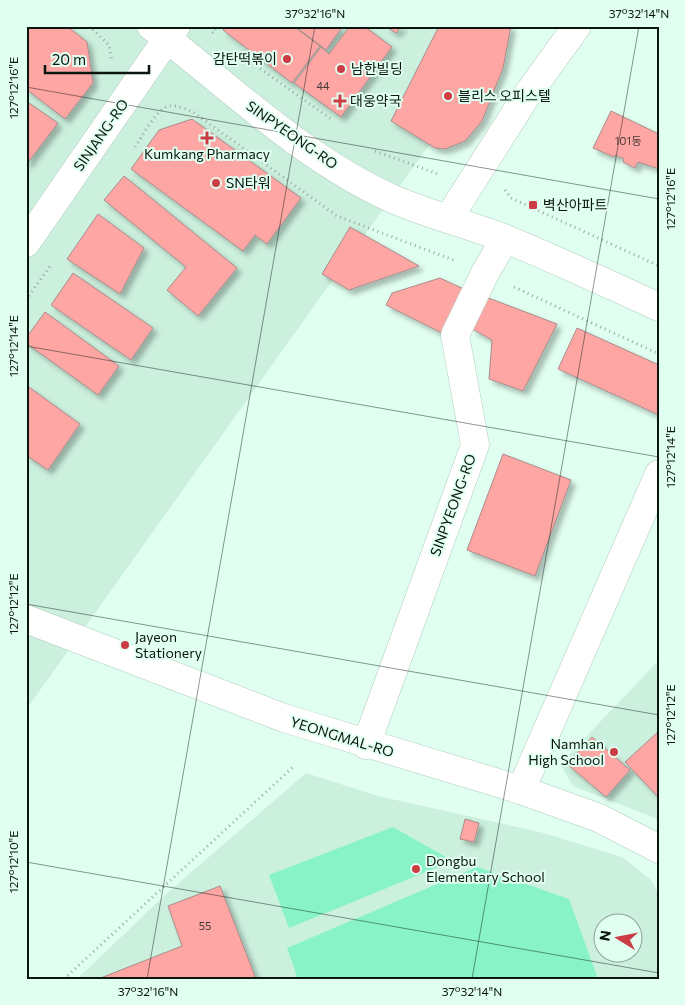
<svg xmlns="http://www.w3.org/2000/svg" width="685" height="1005" viewBox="0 0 685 1005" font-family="Commissioner,'Noto Sans KR',sans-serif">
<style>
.built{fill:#ccf0de;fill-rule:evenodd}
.green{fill:#88f3c7}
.building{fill:#fda6a4;stroke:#a98b8a;filter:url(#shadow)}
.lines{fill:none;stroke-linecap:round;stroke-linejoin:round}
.minor-casing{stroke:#aecbbd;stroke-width:29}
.tertiary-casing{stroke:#aecbbd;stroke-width:29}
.path{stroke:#95aca1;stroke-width:3;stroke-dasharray:1 4;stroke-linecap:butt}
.minor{stroke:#fff;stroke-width:28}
.tertiary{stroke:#fff;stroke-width:28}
.ticks{fill:none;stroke:#0b1611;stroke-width:1;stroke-opacity:0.45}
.poi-dot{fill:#cb3c45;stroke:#e1fff0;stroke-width:2}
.labels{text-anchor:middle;stroke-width:4;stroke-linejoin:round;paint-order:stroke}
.number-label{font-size:11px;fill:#483a36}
.poi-label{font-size:14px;fill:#0b1611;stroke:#e1fff0;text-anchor:start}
.street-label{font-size:14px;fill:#0b1611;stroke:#e1fff0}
.neatline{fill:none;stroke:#0b1611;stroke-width:2}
.ticks-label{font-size:12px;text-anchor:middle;fill:#0b1611}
</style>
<defs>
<filter id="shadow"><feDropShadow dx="4.5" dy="4.5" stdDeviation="2.5" flood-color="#0004"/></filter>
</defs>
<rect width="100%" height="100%" fill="#e1fff0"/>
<path class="built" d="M 26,26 L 514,26 L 26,710 Z
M 659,660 L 659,822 L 655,818 L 573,786 L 560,764 Z
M 306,773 L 378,796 L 540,832 L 622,857 L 651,880 L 659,895 L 659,979 L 77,979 L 166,894 ZM 602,922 L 632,922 L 632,952 L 602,952 Z"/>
<path class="green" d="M 393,827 L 453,861 L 289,928 L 269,875 Z
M 477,867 L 569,899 L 598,979 L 298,979 L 287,948 Z"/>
<path class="building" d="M 26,26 L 67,26 L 87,42 L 93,83 L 65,119 L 26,89 Z
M 226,26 L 293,26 L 320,46 L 292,83 L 223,30 Z
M 295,26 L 343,26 L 326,50 Z
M 350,26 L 364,26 L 392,47 L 341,117 L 294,83 L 321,47 L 329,54 Z
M 385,26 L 402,26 L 396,33 Z
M 439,26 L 511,26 L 503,68 L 482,121 L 465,141 L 445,149 L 435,148 L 391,121 Z
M 26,101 L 58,123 L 26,165 Z
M 611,111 L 659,134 L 659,169 L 638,162 L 635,168 L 623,162 L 624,159 L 615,155 L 614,157 L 593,148 Z
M 192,119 L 301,198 L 267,244 L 255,235 L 243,251 L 131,169 L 159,130 Z
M 124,176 L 237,268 L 198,316 L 167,290 L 186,267 L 104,200 Z
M 98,214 L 144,248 L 120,294 L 67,259 Z
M 350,227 L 419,266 L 349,290 L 322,274 Z
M 73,273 L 153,328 L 131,360 L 51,305 Z
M 440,278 L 466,290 L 444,334 L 386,305 L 392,293 Z
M 486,297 L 557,324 L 523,391 L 489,379 L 492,340 L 472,329 Z
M 45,312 L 119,366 L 98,395 L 26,343 L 26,338 Z
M 577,328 L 659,365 L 659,415 L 558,369 Z
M 26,385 L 80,424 L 48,470 L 26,455 Z
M 503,454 L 571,480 L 535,576 L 467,550 Z
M 659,731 L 659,798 L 625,762 Z
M 592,737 L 630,770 L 606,797 L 567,764 Z
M 465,819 L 479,823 L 474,842 L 460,839 Z
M 220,886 L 256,979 L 98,979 L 182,946 L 168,906 Z"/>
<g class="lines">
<g class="minor-casing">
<path id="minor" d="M 448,219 L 525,98 L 577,26
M 26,619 L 284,718 L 521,790 L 599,818 L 659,849
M 366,745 L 475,445 L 455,335 L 485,273 L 505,239
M 521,790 L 659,474"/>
</g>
<g class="tertiary-casing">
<path id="tertiary" d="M 151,26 C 230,87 303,159 395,200 C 431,215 470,225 506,239 C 557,260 608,284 659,307
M 26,243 L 176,26"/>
</g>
<path class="path" d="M 89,26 L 109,45 L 112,62
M 213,33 L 212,32 L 217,26
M 248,60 L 331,119
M 135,147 C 142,137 157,108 169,106 C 177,105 186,109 193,112 L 337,216 L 456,261
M 375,151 L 438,174
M 505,190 L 511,198 L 659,266
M 514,287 L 659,354
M 26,300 L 50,266
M 64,979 L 293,767"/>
<use href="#minor" class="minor"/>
<use href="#tertiary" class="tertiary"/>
</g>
<path class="ticks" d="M 26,87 L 659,199M 26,346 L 659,457M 26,604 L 659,715M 26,862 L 659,973M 147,979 L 315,26M 472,979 L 639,26"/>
<g class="poi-dot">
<circle cx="287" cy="59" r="5"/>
<circle cx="341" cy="69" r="5"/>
<circle cx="448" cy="96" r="5"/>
<path d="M337.5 93.5h5v5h5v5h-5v5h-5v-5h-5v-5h5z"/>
<path d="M204.5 130.5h5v5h5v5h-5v5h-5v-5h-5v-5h5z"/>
<circle cx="216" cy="183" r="5"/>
<rect x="528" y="200" width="10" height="10" rx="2.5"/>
<circle cx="125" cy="645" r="5"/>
<circle cx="614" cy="752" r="5"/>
<circle cx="416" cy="869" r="5"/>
</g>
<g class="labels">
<g class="number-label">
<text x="323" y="90">44</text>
<text x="628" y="145">101동</text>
<text x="205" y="930">55</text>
</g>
<g class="poi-label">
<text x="277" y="64" text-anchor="end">감탄떡볶이</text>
<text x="351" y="74">남한빌딩</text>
<text x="458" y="101">블리스 오피스텔</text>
<text x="350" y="106">대웅약국</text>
<text x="207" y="159" text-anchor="middle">Kumkang Pharmacy</text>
<text x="226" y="188">SN타워</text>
<text x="543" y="210">벽산아파트</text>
<text x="135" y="642">Jayeon<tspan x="135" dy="16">Stationery</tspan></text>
<text x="604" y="749" text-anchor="end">Namhan<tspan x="604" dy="16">High School</tspan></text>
<text x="426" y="866">Dongbu<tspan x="426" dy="16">Elementary School</tspan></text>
</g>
<g class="street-label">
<text transform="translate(101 135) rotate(-55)" y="5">SINJANG-RO</text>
<text transform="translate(292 135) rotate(35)" y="5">SINPYEONG-RO</text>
<text transform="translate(453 505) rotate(-70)" y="5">SINPYEONG-RO</text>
<text transform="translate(342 737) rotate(17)" y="5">YEONGMAL-RO</text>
</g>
</g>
<rect width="685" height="1005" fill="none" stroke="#e1fff0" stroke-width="55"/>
<g transform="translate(618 938) rotate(280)"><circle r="24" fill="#e1fff0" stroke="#8ba297"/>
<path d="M0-4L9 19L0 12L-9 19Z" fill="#cb3c45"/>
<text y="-8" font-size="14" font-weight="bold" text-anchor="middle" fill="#0b1611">N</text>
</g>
<path d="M45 65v8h104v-8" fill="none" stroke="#0b1611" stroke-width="2.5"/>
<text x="52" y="65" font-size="15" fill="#0b1611" stroke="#e1fff0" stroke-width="4" paint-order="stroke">20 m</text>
<rect x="28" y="28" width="630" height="950" class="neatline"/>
<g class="ticks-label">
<text x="315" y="18">37°32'16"N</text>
<text x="639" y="18">37°32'14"N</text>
<text transform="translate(14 88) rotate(-90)" y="4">127°12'16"E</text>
<text transform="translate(671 199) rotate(-90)" y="4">127°12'16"E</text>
<text transform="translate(14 346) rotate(-90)" y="4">127°12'14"E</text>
<text transform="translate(671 457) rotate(-90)" y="4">127°12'14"E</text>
<text transform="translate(14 604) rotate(-90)" y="4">127°12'12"E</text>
<text transform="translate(671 715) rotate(-90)" y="4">127°12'12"E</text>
<text transform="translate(14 862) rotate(-90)" y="4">127°12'10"E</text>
<text x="148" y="996">37°32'16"N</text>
<text x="472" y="996">37°32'14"N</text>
</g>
</svg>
